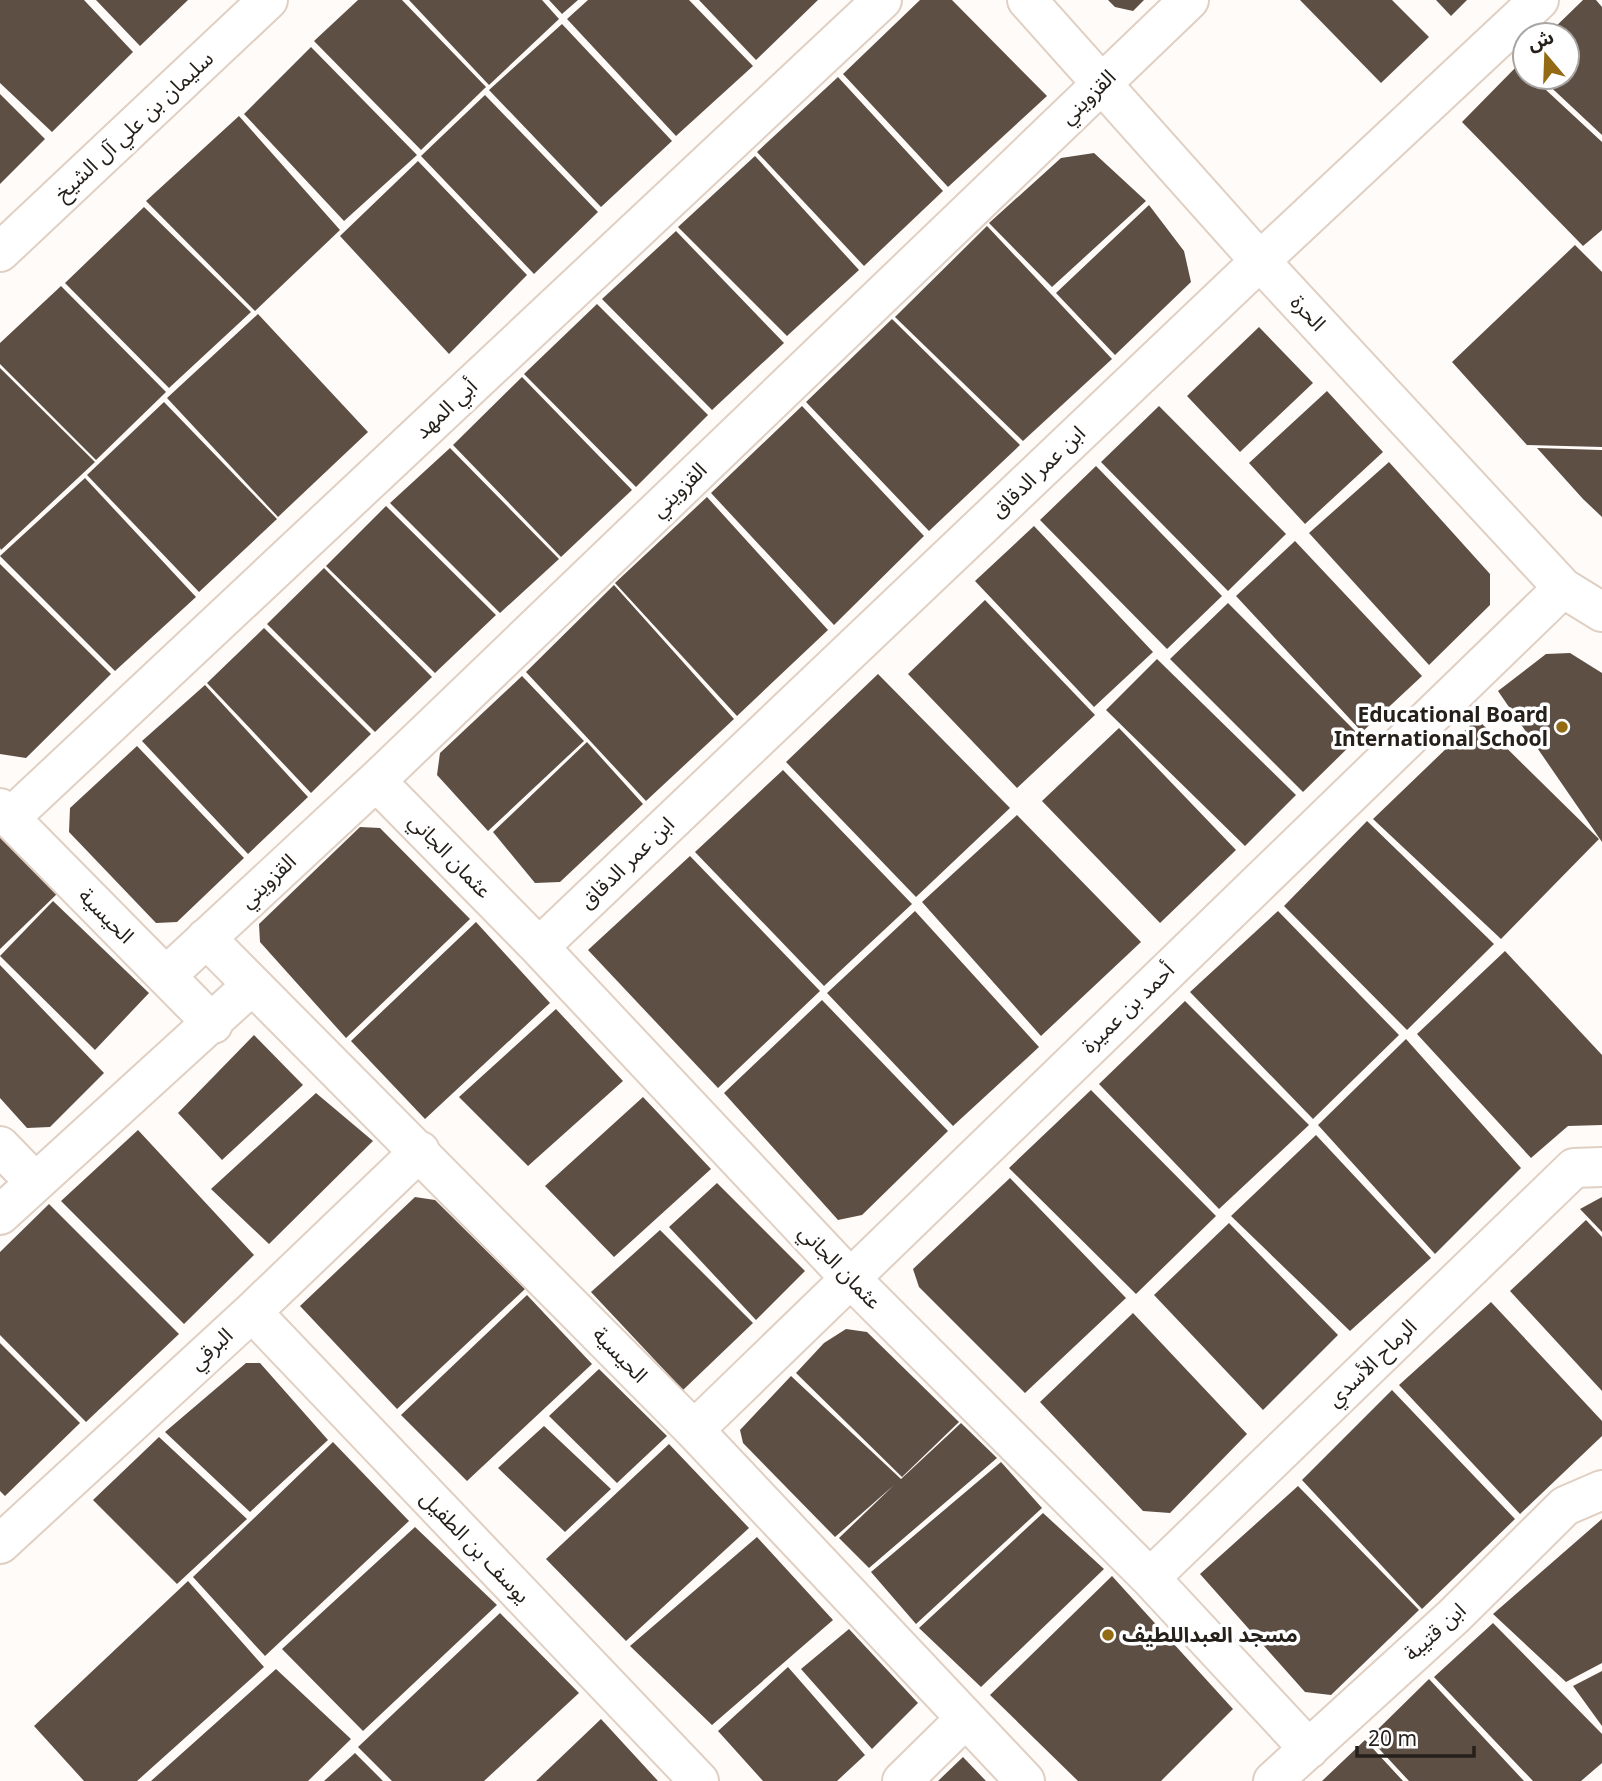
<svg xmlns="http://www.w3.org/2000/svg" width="1602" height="1781" viewBox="0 0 1602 1781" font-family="'Noto Sans','Noto Sans Arabic',sans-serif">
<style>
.building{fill:#5e4f45}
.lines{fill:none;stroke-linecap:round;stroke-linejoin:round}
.minor-casing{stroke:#e0cfc3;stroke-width:42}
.minor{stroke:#fff;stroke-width:38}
.poi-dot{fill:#936b15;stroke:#fff;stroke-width:2.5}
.labels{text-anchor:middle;stroke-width:7;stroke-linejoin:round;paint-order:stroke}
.street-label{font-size:21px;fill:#26201b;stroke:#fff}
.poi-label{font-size:21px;font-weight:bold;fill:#26201b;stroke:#fff;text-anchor:end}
</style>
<rect width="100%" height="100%" fill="#fefbf8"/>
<path class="building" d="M 0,0 L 84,0 L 133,52 L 52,132 L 0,83 Z
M 96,0 L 188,0 L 140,46 Z
M 358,0 L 402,0 L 486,87 L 421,150 L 314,41 Z
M 409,0 L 542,0 L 559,19 L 489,85 Z
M 549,0 L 578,0 L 562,14 Z
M 588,0 L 689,0 L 753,66 L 676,136 L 567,19 Z
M 699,0 L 818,0 L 756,60 Z
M 920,0 L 952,0 L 1047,96 L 948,187 L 843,74 Z
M 1108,0 L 1144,0 L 1133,11 L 1115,7 Z
M 1300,0 L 1392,0 L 1429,37 L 1381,83 Z
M 1436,0 L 1467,0 L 1451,16 Z
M 1583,0 L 1596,0 L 1602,7 L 1602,135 L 1540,77 L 1567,77 L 1567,35 L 1547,35 Z
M 562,24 L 672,141 L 601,207 L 489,90 Z
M 311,47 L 417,155 L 344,221 L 244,114 Z
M 1519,64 L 1525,70 L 1525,77 L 1532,77 L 1602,142 L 1602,230 L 1583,246 L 1462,122 Z
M 838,77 L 943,191 L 864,266 L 757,152 Z
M 0,94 L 45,139 L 0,184 Z
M 485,95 L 598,212 L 534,274 L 421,156 Z
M 239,116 L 340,230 L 255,311 L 146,201 Z
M 1094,153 L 1146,201 L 1052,287 L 989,223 L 1061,158 Z
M 755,156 L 859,270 L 787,336 L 678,227 Z
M 418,161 L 527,275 L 449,354 L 340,236 Z
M 1149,205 L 1184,251 L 1191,282 L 1115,355 L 1056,293 Z
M 144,207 L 251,312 L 169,388 L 65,283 Z
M 987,226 L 1112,359 L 1023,441 L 895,317 Z
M 676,231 L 784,343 L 712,410 L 602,299 Z
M 1575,245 L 1602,272 L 1602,447 L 1527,445 L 1452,362 Z
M 61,286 L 166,392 L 96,460 L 0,364 L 0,343 Z
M 597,304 L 708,415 L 636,487 L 524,374 Z
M 258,314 L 368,432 L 278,517 L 167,398 Z
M 892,319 L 1020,445 L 929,531 L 806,402 Z
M 1259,327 L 1313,383 L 1240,452 L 1187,396 Z
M 0,368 L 95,462 L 1,550 L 0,548 Z
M 522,377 L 632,490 L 561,557 L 453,445 Z
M 1327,391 L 1383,452 L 1305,524 L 1249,463 Z
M 164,402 L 277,519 L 199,592 L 87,475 Z
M 802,406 L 924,536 L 834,625 L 711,493 Z
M 1159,406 L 1286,534 L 1228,591 L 1101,462 Z
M 450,448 L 559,559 L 500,613 L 390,503 Z
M 1537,448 L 1602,450 L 1602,517 L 1583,499 Z
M 1389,462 L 1490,574 L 1490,605 L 1429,665 L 1309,533 Z
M 1096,466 L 1222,596 L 1167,649 L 1040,520 Z
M 85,478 L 196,597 L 115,671 L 0,556 Z
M 707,497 L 828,630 L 737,716 L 615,583 Z
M 386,506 L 496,615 L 435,673 L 326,566 Z
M 1034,526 L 1153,652 L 1094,707 L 975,581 Z
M 1295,541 L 1422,676 L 1362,732 L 1236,596 Z
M 0,564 L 111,674 L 26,758 L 0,754 Z
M 324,568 L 432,677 L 375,732 L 267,624 Z
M 614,585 L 734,719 L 646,801 L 526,672 Z
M 985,600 L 1095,715 L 1017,788 L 908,674 Z
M 1228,603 L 1360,736 L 1303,792 L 1170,659 Z
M 264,628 L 371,734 L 311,793 L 207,683 Z
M 1570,653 L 1602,673 L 1602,842 L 1498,691 L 1546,654 Z
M 1157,659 L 1296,795 L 1245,846 L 1106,710 Z
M 878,674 L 1010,808 L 916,897 L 786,762 Z
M 522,676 L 584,741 L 488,831 L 437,775 L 440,753 Z
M 205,685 L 308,797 L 248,854 L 142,741 Z
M 1477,719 L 1599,839 L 1501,939 L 1373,819 Z
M 1119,728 L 1236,850 L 1160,923 L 1042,801 Z
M 587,742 L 643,804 L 560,882 L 535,883 L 493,832 Z
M 137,746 L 244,858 L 177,922 L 156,923 L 69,832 L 70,808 Z
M 783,770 L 912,904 L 824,986 L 695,852 Z
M 1017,815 L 1141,942 L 1041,1036 L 922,902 Z
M 1367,821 L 1494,944 L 1407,1030 L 1284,906 Z
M 360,827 L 380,828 L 470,919 L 346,1038 L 260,942 L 259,924 Z
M 0,836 L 59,892 L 0,949 Z
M 690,856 L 820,991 L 718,1088 L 588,950 Z
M 53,901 L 149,993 L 95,1050 L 0,956 Z
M 915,911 L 1039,1047 L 953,1126 L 827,993 Z
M 1278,911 L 1399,1035 L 1313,1119 L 1190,992 Z
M 476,922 L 550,1003 L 425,1119 L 351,1041 Z
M 1505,951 L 1602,1055 L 1602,1125 L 1568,1126 L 1531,1158 L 1417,1034 Z
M 0,965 L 104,1073 L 50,1127 L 27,1128 L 0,1098 Z
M 822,1000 L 948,1131 L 862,1215 L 838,1220 L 724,1093 Z
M 1185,1001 L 1309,1125 L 1219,1209 L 1099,1084 Z
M 556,1009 L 623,1081 L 528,1166 L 459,1097 Z
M 254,1035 L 303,1085 L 222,1160 L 178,1113 Z
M 1406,1039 L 1521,1168 L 1435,1254 L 1318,1125 Z
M 1091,1090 L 1216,1216 L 1136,1294 L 1009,1168 Z
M 316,1093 L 373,1141 L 269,1244 L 211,1189 Z
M 643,1097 L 711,1169 L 614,1257 L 545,1186 Z
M 138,1130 L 254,1255 L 184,1324 L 61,1201 Z
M 1316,1135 L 1431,1258 L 1350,1331 L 1231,1216 Z
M 1010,1178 L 1126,1298 L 1025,1393 L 919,1287 L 913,1269 Z
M 717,1183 L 805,1271 L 756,1320 L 669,1227 Z
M 415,1197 L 435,1200 L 525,1289 L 397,1409 L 300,1306 Z
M 1602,1197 L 1602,1232 L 1580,1209 Z
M 49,1204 L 179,1334 L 86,1422 L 0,1335 L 0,1252 Z
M 1586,1220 L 1602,1237 L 1602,1391 L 1510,1291 Z
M 1229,1223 L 1338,1335 L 1263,1410 L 1154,1295 Z
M 660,1230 L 753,1323 L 683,1390 L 591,1292 Z
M 527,1295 L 592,1364 L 467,1481 L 401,1415 Z
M 1491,1302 L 1602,1421 L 1602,1436 L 1520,1514 L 1399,1385 Z
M 1133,1313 L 1247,1434 L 1170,1513 L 1143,1511 L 1040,1402 Z
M 846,1329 L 867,1332 L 959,1422 L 902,1477 L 796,1373 L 824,1343 Z
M 0,1343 L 80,1423 L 5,1496 L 0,1491 Z
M 246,1363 L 260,1363 L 328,1440 L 250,1512 L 165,1432 Z
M 599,1369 L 667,1436 L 617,1483 L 549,1416 Z
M 791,1376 L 901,1479 L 961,1423 L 997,1458 L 869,1568 L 839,1538 L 894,1485 L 835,1537 L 743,1443 L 740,1430 Z
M 1392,1390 L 1515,1519 L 1422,1609 L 1302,1480 Z
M 544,1426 L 611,1489 L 565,1532 L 498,1468 Z
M 159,1437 L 247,1519 L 177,1584 L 93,1500 Z
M 333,1442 L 409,1521 L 265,1656 L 193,1577 Z
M 669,1444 L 749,1528 L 626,1641 L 546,1559 Z
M 1001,1462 L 1042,1508 L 916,1624 L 871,1572 Z
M 1298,1486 L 1419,1610 L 1331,1695 L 1305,1692 L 1200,1574 Z
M 1043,1513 L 1104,1569 L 981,1687 L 919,1628 Z
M 1602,1519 L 1602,1663 L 1566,1682 L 1493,1614 Z
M 415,1527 L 497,1605 L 363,1731 L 282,1649 Z
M 757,1537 L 833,1620 L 712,1725 L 630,1646 Z
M 1112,1576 L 1233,1709 L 1161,1781 L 1078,1781 L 990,1695 Z
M 188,1581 L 264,1667 L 137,1781 L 84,1781 L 34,1726 Z
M 500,1613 L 579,1693 L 484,1781 L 392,1781 L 358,1747 Z
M 1493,1623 L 1602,1734 L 1602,1763 L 1581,1781 L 1533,1781 L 1434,1677 Z
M 849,1629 L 918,1703 L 872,1749 L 801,1669 Z
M 788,1667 L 865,1755 L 837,1781 L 763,1781 L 718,1731 Z
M 276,1669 L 351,1739 L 308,1781 L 151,1781 Z
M 1602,1671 L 1602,1726 L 1573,1686 Z
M 1429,1679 L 1524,1781 L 1409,1781 L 1369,1738 Z
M 601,1719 L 658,1781 L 536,1781 Z
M 1365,1740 L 1403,1781 L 1322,1781 Z
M 355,1753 L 383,1781 L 324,1781 Z
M 963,1757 L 986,1781 L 938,1781 Z"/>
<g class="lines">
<g class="minor-casing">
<path id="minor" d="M 1027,0 L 1260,261 L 1563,588 L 1602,612
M 0,252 L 268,0
M 376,781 L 539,947 L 849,1277 L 1150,1578 L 1309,1749
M 0,808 L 213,1024
M 10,818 L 882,0
M 206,938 L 694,1430 L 1025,1781
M 539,947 L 1260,261 L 1539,0
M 166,976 L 376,781 L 1189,0
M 0,1146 L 35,1182
M 0,1215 L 251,986
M 252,1312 L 699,1781
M 694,1430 L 1563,588
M 0,1544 L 252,1312 L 420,1151
M 1150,1578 L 1574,1168 L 1602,1167
M 902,1781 L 964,1720
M 1273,1781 L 1454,1616 L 1565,1506 L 1602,1490"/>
</g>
<use href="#minor" class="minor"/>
</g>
<g class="poi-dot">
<circle cx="1562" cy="727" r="7"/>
<circle cx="1108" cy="1635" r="7"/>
</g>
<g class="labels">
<g class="street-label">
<text transform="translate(1088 97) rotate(-44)" y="7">القزويني</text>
<text transform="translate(134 126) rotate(-43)" y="7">سليمان بن علي آل الشيخ</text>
<text transform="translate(1308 313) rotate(47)" y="7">الحرة</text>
<text transform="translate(446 409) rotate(-43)" y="7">أبي المهد</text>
<text transform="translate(1038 472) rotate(-44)" y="7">ابن عمر الدقاق</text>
<text transform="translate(679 490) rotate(-44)" y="7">القزويني</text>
<text transform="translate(450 856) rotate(46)" y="7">عثمان الجاني</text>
<text transform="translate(627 863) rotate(-44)" y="7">ابن عمر الدقاق</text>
<text transform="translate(268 881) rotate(-43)" y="7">القزويني</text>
<text transform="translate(106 916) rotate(45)" y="7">الحيسية</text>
<text transform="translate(1128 1008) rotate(-44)" y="7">أحمد بن عميرة</text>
<text transform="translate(840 1267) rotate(46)" y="7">عثمان الجاني</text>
<text transform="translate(211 1349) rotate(-43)" y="7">البرقي</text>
<text transform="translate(620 1355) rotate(46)" y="7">الحيسية</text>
<text transform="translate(1372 1363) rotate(-44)" y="7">الرماح الأسدي</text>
<text transform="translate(475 1547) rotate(46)" y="7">يوسف بن الطفيل</text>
<text transform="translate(1435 1632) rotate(-42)" y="7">ابن قتيبة</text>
</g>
<g class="poi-label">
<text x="1548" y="722">Educational Board<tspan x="1548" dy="24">International School</tspan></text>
<text x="1122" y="1642" text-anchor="start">مسجد العبداللطيف</text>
</g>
</g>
<g transform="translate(1546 56) rotate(341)"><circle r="33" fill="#ffffff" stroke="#a8a6a4" stroke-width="2"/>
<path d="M0-5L12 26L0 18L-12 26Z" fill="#936b15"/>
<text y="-10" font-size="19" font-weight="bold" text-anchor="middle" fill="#26201b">ش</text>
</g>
<path d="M1357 1746v10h117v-10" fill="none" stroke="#26201b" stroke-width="3.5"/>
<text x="1368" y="1746" font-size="21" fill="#26201b" stroke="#ffffff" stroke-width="5" paint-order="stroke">20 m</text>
</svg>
